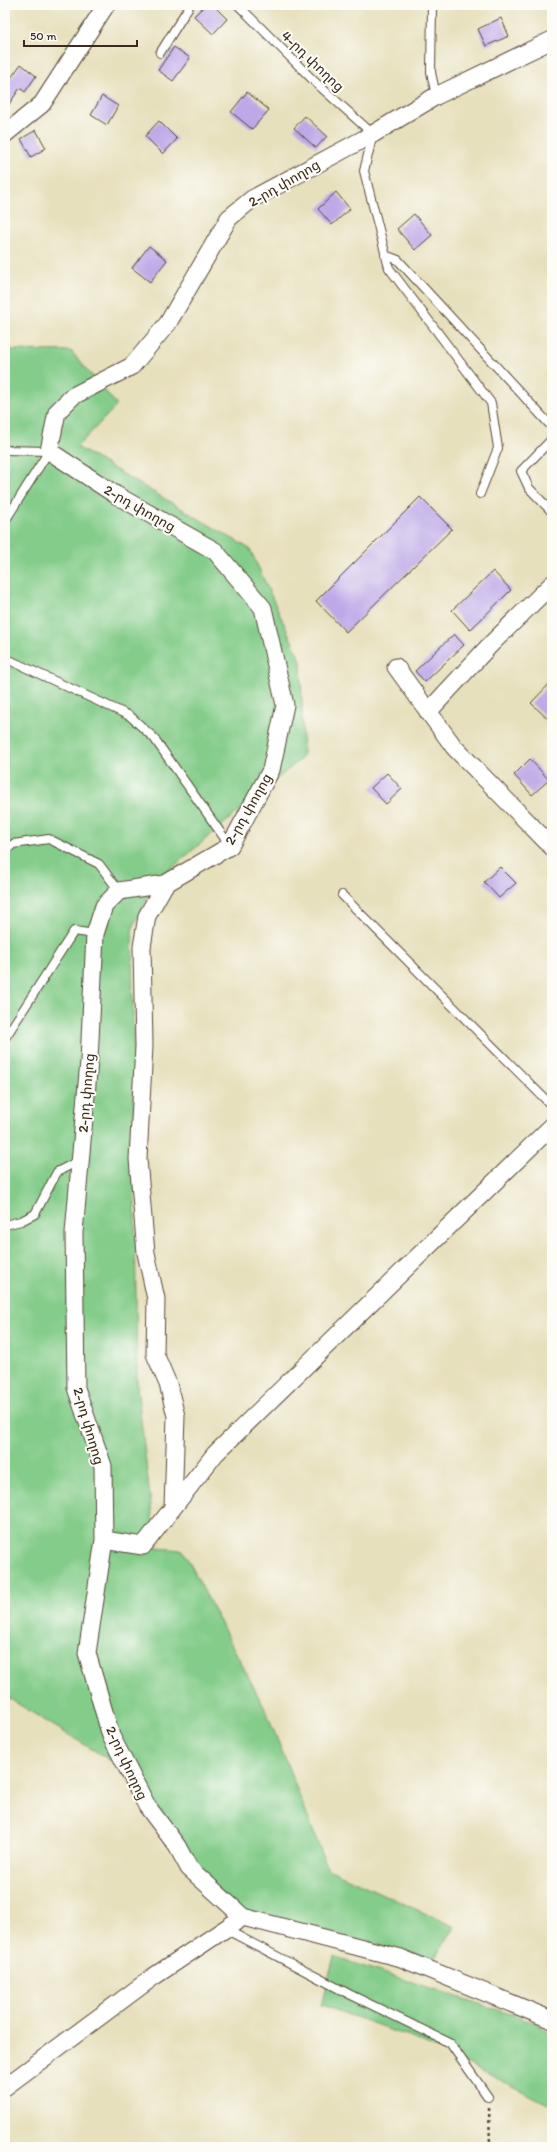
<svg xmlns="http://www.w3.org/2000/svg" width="557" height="2152" viewBox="0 0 557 2152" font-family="Itim,'Noto Sans Armenian',sans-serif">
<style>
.green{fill:#83cc89;stroke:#5f7b54}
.building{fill:#bda9e8}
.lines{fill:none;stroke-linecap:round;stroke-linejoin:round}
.lane-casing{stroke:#554536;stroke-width:10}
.street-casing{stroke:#554536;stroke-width:19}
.path{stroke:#554536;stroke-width:2.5;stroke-dasharray:3 3;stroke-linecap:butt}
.lane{stroke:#fff;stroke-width:8}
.street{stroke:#fff;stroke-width:17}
.labels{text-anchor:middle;stroke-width:4;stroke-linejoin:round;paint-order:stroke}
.street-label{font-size:14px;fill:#3b2a1e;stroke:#fdfcf7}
</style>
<rect width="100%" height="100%" fill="#fdfcf7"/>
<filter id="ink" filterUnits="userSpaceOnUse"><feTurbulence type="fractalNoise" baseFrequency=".025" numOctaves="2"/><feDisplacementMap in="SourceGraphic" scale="8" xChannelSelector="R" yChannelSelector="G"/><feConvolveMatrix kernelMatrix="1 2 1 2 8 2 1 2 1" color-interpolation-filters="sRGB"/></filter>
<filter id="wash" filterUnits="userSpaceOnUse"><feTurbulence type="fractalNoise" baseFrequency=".012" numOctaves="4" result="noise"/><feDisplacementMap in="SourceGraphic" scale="16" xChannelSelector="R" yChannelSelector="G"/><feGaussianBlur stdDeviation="0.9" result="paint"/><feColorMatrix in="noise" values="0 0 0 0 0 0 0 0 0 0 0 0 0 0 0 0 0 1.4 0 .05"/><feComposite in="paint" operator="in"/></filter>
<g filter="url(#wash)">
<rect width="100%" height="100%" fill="#e7e0bd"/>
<path class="green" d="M 5,350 L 71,351 L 117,405 L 77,447 L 250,549 L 301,661 L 303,757 L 155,882 L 132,930 L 137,1386 L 156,1548 L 183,1550 L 267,1713 L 328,1869 L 455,1927 L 434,1959 L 245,1914 L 202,1876 L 131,1773 L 5,1696 Z
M 334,1957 L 535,2022 L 552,2036 L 552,2106 L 448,2054 L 406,2035 L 321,2005 Z"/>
<g id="blocks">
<path class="building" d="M 205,5 L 213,5 L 227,19 L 213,34 L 194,16 Z
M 501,18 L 509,36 L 486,46 L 478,29 Z
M 174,47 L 190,58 L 173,81 L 158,70 Z
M 21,64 L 36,76 L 25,92 L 20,88 L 5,110 L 5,86 Z
M 247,92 L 269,110 L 252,129 L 231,112 Z
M 102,96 L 118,106 L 107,125 L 91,115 Z
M 305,116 L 327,136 L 316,148 L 294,128 Z
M 159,121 L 177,139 L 163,154 L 145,136 Z
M 36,130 L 46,148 L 31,157 L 21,139 Z
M 336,192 L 350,209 L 332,225 L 318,209 Z
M 414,214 L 432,235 L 415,250 L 397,229 Z
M 149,246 L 167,260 L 150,282 L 132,268 Z
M 420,497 L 452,529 L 346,632 L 316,601 Z
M 493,571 L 511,590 L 470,630 L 452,610 Z
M 454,634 L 464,645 L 425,682 L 415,671 Z
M 552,681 L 552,723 L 531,703 Z
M 530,759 L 549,780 L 532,795 L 514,775 Z
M 387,773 L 402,789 L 386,804 L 371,788 Z
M 500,867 L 516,883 L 499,898 L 484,882 Z"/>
</g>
</g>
<g filter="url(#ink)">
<use href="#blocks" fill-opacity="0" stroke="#554536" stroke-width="1"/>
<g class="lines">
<g class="lane-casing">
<path id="lane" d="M 238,5 L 315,82 L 373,134 L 364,171 L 389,268 L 491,403 L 498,448 L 480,494
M 432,5 L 431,72 L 436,96
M 160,53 L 190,5
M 385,255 L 398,260 L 552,427
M 552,433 L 551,440 L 521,471 L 529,488 L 552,512
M 5,450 L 49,451
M 5,521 L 49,451
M 5,658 L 130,716 L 154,738 L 230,846
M 5,852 L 13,844 L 49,839 L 99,864 L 119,891
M 342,895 L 552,1106
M 5,1038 L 74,931 L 95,934
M 5,1225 L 21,1221 L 35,1214 L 57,1172 L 80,1160
M 225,1929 L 349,1994 L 450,2043 L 488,2097"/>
</g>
<g class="street-casing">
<path id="street" d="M 552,40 L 436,96 L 373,134 L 252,199 L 229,218 L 168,323 L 132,366 L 73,396 L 57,412 L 49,451 L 116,495 L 215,551 L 263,608 L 285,705 L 271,770 L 230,846 L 165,884 L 119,891 L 104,906 L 95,934 L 89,1061 L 74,1233 L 76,1388 L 103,1466 L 104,1540 L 87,1653 L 111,1736 L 147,1806 L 177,1846 L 189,1868 L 243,1917 L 401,1958 L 552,2020
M 5,134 L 42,104 L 106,5
M 396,667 L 454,747 L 552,847
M 428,712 L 490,645 L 552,584
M 165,884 L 147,916 L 142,947 L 144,1046 L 138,1159 L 146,1253 L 156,1299 L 155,1354 L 168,1384 L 176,1416 L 173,1508
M 104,1540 L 143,1546 L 215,1454 L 552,1126
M 5,2087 L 153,1977 L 243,1917"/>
</g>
<path class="path" d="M 489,2108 L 490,2147"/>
<use href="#lane" class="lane"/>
<use href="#street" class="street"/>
</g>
</g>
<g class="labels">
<g class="street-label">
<text transform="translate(313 61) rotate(44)" y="5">4-րդ փողոց</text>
<text transform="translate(284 183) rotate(-30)" y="5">2-րդ փողոց</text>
<text transform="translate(140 508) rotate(30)" y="5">2-րդ փողոց</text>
<text transform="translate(248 809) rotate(-60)" y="5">2-րդ փողոց</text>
<text transform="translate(86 1093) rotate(-85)" y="5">2-րդ փողոց</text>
<text transform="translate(89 1426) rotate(74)" y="5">2-րդ փողոց</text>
<text transform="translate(127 1763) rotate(65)" y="5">2-րդ փողոց</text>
</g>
</g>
<rect width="557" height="2152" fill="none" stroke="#fdfcf7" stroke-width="20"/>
<path d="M24 40v6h113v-6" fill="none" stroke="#3b2a1e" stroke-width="2"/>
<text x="30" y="40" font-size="12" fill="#3b2a1e" stroke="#fdfcf7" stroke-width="3" paint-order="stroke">50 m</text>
</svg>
